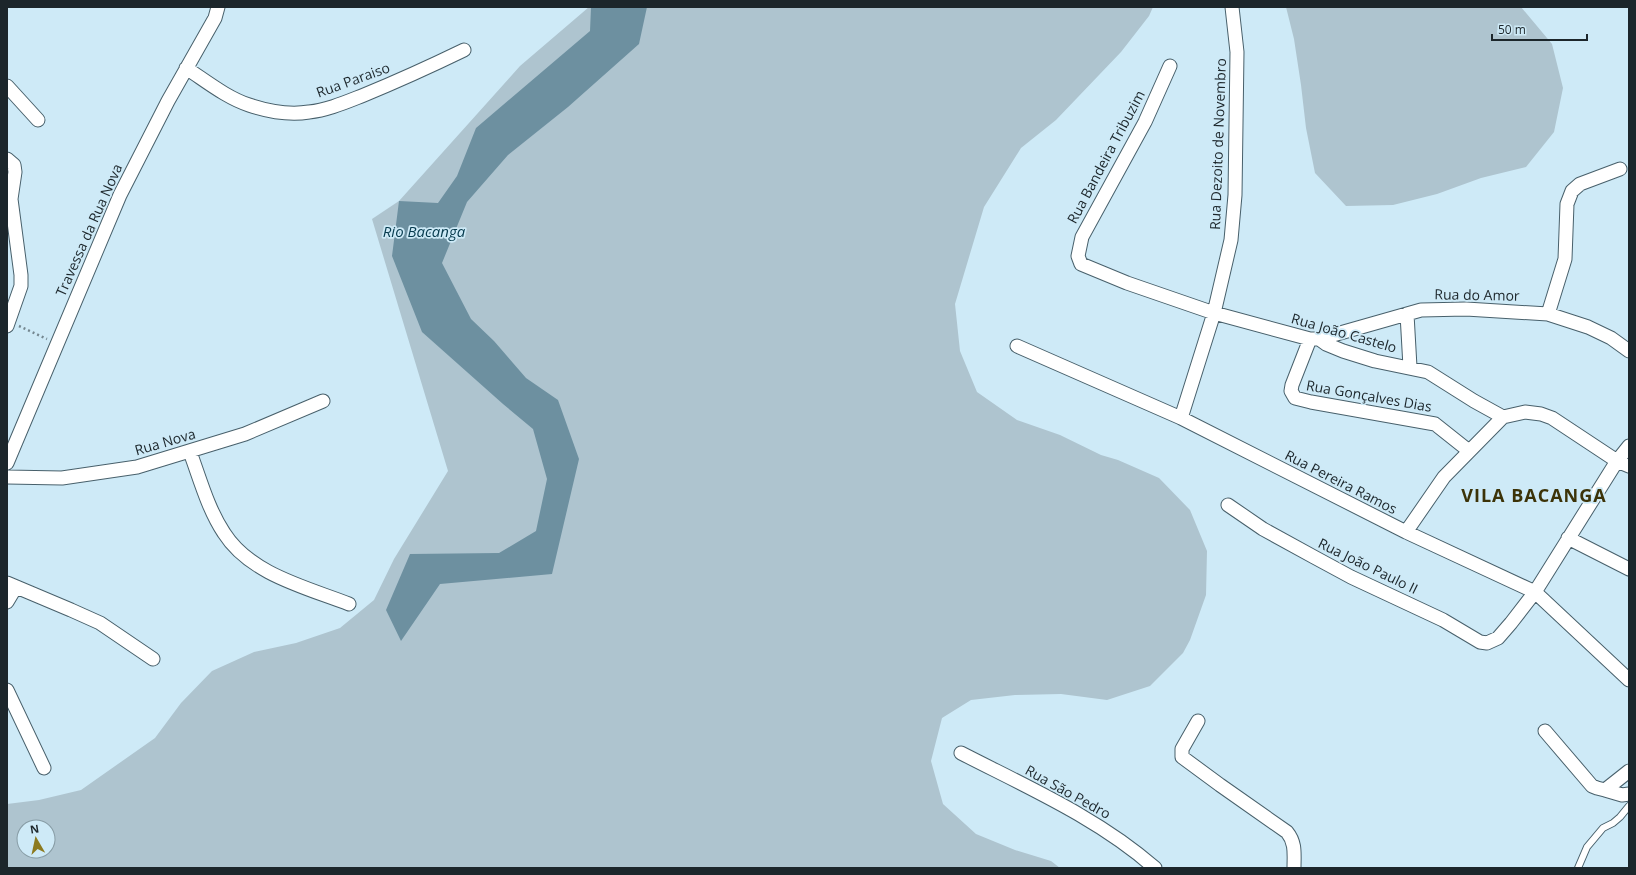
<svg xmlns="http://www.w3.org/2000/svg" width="1636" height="875" viewBox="0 0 1636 875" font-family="'Open Sans',sans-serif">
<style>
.green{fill:#aec4cf;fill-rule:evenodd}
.water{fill:#6d90a0}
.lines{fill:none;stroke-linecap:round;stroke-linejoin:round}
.service-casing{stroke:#48606b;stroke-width:8}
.minor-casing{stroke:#48606b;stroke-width:15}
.path{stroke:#748790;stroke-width:2.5;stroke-dasharray:2 3;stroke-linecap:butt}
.service{stroke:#fff;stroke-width:6}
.minor{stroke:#fff;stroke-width:13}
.labels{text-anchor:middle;stroke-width:3.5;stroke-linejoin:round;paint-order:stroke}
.street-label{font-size:14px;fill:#1c262b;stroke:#ceeaf7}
.water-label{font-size:15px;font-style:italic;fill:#073b4e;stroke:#ceeaf7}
.district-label{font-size:18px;font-weight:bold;letter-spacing:1px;fill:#3c3308;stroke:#ceeaf7}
</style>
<rect width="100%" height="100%" fill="#ceeaf7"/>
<path class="green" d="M 589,7 L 1153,7 L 1149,16 L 1121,52 L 1056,120 L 1021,148 L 984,207 L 955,304 L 960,351 L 977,392 L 1017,420 L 1060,435 L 1101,455 L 1118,460 L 1159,478 L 1190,510 L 1207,551 L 1206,595 L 1190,640 L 1183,653 L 1150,686 L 1107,700 L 1061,694 L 1015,695 L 971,700 L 942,718 L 931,761 L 943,804 L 976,834 L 1015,850 L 1051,861 L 1060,868 L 7,868 L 7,804 L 39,800 L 81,790 L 155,738 L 181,703 L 212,671 L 254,652 L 296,643 L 340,628 L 374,600 L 394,559 L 448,471 L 372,219 L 399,201 L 520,66 ZM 24,827 L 48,827 L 48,851 L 24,851 Z
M 1286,7 L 1521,7 L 1552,44 L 1563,88 L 1554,132 L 1526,167 L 1481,178 L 1437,194 L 1393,205 L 1346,206 L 1315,173 L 1306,128 L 1301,85 L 1294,39 Z"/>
<path class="water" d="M 591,7 L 647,7 L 639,44 L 568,107 L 508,155 L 467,202 L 442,263 L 471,319 L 494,341 L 526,378 L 558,400 L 579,459 L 552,574 L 440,584 L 401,641 L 386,610 L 410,554 L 499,553 L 536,531 L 547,479 L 533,429 L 503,404 L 422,332 L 392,256 L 399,201 L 438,203 L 457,176 L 476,128 L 590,31 Z"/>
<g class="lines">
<g class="service-casing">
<path id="service" d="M 1578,868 L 1587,847 L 1603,828 L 1613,823 L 1620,817 L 1629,806"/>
</g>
<g class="minor-casing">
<path id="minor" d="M 1170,66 L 1145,122 L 1082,237 L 1078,256 L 1081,264 L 1127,283 L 1214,313 L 1310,339 L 1319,339 L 1326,344 L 1343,351 L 1375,361 L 1428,372 L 1474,401 L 1503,417 L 1525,412 L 1541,414 L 1552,418 L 1617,461 L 1629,466
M 186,68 C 206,81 227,98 249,105 C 267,111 290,115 309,112 C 328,110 346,102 364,95 C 398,81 431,66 464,50
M 7,86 L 38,120
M 7,159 L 14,165 L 15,172 L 11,199 L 21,275 L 21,286 L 7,326
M 1407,314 L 1410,367
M 1548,314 L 1565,259 L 1567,204 L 1572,191 L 1580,184 L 1620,169
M 1310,339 L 1292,385 L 1291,391 L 1295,398 L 1311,402 L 1435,424 L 1469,451
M 1319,339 L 1421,310 L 1466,309 L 1548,314 L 1588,327 L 1611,338 L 1629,351
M 1017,346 L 1181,418 L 1406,532 L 1535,592 L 1629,680
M 1181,418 L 1214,313 L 1231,240 L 1235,195 L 1237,52 L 1232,7
M 190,452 C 200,479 208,509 224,533 C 250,574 305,587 349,604
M 7,463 L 120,195 L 168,101 L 215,18 L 218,7
M 7,477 L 62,478 L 137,467 L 245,434 L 323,401
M 1228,505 L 1263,529 L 1314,557 L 1351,577 L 1443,620 L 1480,642 L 1487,643 L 1498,638 L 1511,623 L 1535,592 L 1617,461 L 1629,446
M 1406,532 L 1444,477 L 1503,417
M 1568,538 L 1629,569
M 7,583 L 71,610 L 100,623 L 153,659
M 7,602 L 16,587
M 7,690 L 44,768
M 1198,721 L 1182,749 L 1182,757 L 1220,785 L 1287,832 C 1296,843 1294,854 1294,868
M 1545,731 L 1592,786 L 1597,788 L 1605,790 L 1629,771
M 961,753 C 1027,787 1098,818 1155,868
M 1605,790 L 1622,795 L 1629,794"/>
</g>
<path class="path" d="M 19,326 L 47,339"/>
<use href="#service" class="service"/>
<use href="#minor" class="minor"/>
</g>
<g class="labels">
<g class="street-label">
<text transform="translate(353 80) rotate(-20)" y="5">Rua Paraiso</text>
<text transform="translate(1218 144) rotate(-88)" y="5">Rua Dezoito de Novembro</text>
<text transform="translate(1106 157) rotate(-62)" y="5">Rua Bandeira Tribuzim</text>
<text transform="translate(89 230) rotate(-66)" y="5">Travessa da Rua Nova</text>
<text transform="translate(1477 295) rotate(1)" y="5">Rua do Amor</text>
<text transform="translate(1344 333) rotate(16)" y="5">Rua João Castelo</text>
<text transform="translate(1369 396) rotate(10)" y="5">Rua Gonçalves Dias</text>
<text transform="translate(165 442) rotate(-16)" y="5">Rua Nova</text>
<text transform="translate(1341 482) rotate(27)" y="5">Rua Pereira Ramos</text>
<text transform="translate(1368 566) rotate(26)" y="5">Rua João Paulo II</text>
<text transform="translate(1068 792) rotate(29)" y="5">Rua São Pedro</text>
</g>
<g class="water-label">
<text x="424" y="237">Rio Bacanga</text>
</g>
<g class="district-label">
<text x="1534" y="502">VILA BACANGA</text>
</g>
</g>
<rect width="1636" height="875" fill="none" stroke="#1c262b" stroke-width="16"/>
<g transform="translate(36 839) rotate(351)"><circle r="19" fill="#ceeaf7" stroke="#879ca5"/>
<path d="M0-3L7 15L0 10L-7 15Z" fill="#8c7a1f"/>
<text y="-6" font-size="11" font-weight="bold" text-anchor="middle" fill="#1c262b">N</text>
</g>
<path d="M1492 34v6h95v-6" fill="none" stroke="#1c262b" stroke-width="2"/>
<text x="1498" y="34" font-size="12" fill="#1c262b" stroke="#ceeaf7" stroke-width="3" paint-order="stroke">50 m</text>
</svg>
